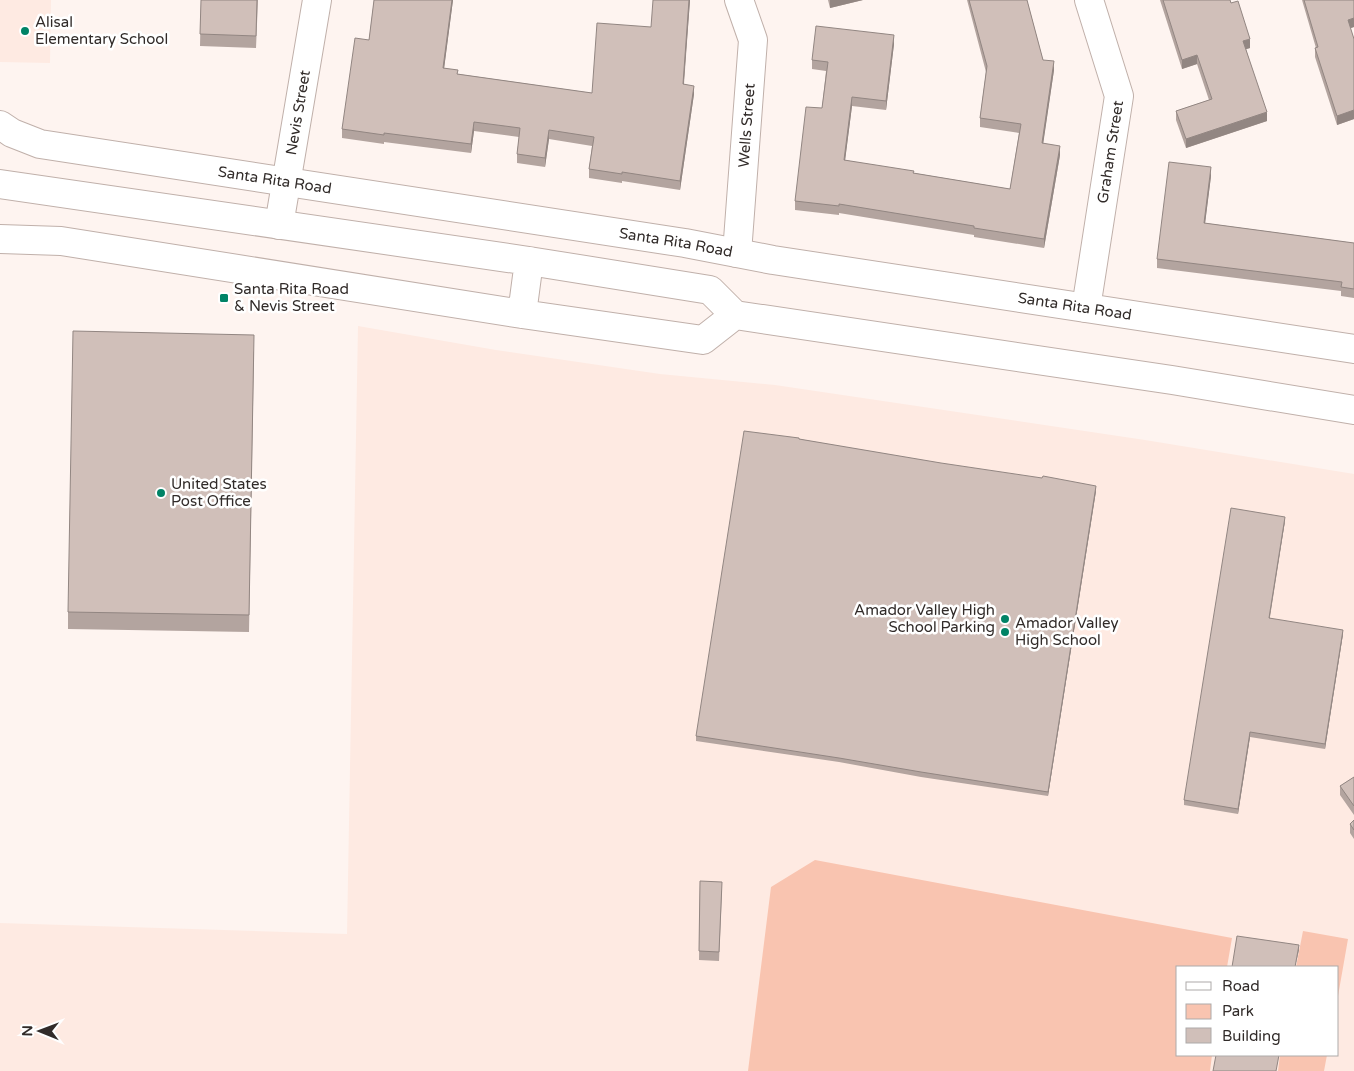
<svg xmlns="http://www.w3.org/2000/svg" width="1354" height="1071" viewBox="0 0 1354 1071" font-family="'Varela Round',sans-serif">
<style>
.built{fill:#feeae2;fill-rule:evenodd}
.green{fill:#f9c4b0}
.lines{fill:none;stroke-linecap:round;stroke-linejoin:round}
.minor-casing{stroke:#c0b0aa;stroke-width:30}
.secondary-casing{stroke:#c0b0aa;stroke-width:30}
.minor{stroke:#fff;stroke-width:28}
.secondary{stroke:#fff;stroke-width:28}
.wall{fill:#b3a49f}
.shaded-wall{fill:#928682}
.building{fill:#d0bfb9;stroke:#928682}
.poi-dot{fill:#008366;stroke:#fff;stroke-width:2}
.labels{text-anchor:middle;stroke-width:5;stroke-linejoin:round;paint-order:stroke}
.poi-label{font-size:15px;fill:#312b29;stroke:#fff;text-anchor:start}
.street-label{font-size:15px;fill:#312b29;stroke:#fff}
</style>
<rect width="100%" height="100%" fill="#fef4f0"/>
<path class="built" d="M 0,0 L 51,0 L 50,63 L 0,62 Z
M 358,326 L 496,350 L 660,374 L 775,385 L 1145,440 L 1354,474 L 1354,1071 L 0,1071 L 0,923 L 347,934 ZM 1178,967 L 1338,967 L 1338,1055 L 1178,1055 Z"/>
<path class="green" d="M 815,860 L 1232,938 L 1227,967 L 1178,967 L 1178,1055 L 1212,1055 L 1210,1071 L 748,1071 L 771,887 Z
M 1303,931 L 1348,939 L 1338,996 L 1338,967 L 1296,967 Z
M 1280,1055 L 1327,1055 L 1324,1071 L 1278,1071 Z"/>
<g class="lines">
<g class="minor-casing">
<g id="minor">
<path id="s1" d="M 0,125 L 12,133 L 40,144 L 685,243 L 773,260 L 1354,349"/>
<path id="s2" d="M 279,225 L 317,0"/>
<path id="s3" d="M 737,253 L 753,40 L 739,0"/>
<path id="s4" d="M 1086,308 L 1119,96 L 1089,0"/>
</g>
</g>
<g class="secondary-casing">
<path id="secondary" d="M 0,184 L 529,261 L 710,290 L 735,315 L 1172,380 L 1354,410
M 0,239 L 61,241 L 522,314 L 703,340 L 735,315
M 522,314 L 529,261"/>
</g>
<use href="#minor" class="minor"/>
<use href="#secondary" class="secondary"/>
</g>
<path class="wall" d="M 201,0 L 258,0 L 256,48 L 200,46 Z
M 374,0 L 453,0 L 444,68 L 458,74 L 592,93 L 651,27 L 690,0 L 684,84 L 694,94 L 680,190 L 622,181 L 622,183 L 589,178 L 589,169 L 592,146 L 549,139 L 545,167 L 517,163 L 517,154 L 519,137 L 474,131 L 471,153 L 384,142 L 384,144 L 342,138 L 342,129 L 369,40 Z
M 828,0 L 863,0 L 830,8 Z
M 967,0 L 1027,0 L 1043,60 L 1054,70 L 1043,143 L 1060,155 L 1044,248 L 974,237 L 974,235 L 839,213 L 839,215 L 795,210 L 795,201 L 822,108 L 826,71 L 812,69 L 812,60 L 894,44 L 886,110 L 852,106 L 845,160 L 914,173 L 1010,189 L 1019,133 L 980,127 L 980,118 L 986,72 Z
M 1160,0 L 1230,0 L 1250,48 L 1246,49 L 1267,121 L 1186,148 L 1176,120 L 1176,111 L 1209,100 L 1197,64 L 1182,69 Z
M 1302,0 L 1354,0 L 1354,27 L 1350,28 L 1354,39 L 1354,119 L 1337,125 L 1315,57 L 1315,48 L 1316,48 Z
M 1211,176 L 1205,223 L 1354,243 L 1354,298 L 1341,296 L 1341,291 L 1157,268 L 1157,259 Z
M 254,351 L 249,632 L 68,629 L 68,612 Z
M 799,439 L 1096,491 L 1048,796 L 921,777 L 839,762 L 696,741 L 696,736 Z
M 1285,521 L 1269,618 L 1343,634 L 1325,749 L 1250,737 L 1238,814 L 1184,805 L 1184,800 Z
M 1354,777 L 1354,815 L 1340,795 L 1340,786 Z
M 1354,820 L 1354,839 L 1350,833 L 1350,824 Z
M 700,881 L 722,891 L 719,961 L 699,960 Z"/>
<path class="shaded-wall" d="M 452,0 L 453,0 L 443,77 L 443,68 Z
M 689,0 L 690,0 L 683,93 L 683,84 Z
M 830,0 L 863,0 L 830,8 Z
M 1354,18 L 1354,27 L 1348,29 L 1348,20 Z
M 894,35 L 894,44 L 886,110 L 886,101 Z
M 1250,39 L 1250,48 L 1243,50 L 1243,41 Z
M 1197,55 L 1197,64 L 1182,69 L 1182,60 Z
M 1054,61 L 1054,70 L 1042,152 L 1042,143 Z
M 694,86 L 694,94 L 680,190 L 680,181 Z
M 852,97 L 852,106 L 844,169 L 844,160 Z
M 1354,110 L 1354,119 L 1337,125 L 1337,116 Z
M 1267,112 L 1267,121 L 1186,148 L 1186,139 Z
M 474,122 L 474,131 L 471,153 L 471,144 Z
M 549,130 L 549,139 L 545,167 L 545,158 Z
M 1060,146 L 1060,155 L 1044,248 L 1044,239 Z
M 1211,167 L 1211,176 L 1204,232 L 1204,223 Z
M 1096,486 L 1096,491 L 1048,796 L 1048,792 Z
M 1285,517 L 1285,521 L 1269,623 L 1269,618 Z
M 1343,630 L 1343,634 L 1325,749 L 1325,744 Z
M 1250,732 L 1250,737 L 1238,814 L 1238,809 Z
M 1299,945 L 1299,950 L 1295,967 Z"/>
<path class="building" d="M 201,0 L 257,0 L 256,36 L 200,34 Z
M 374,0 L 452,0 L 443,68 L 458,70 L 457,74 L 592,93 L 597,23 L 651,27 L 653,0 L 689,0 L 683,84 L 694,86 L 680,181 L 622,172 L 622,174 L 589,169 L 594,137 L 549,130 L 545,158 L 517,154 L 520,128 L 474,122 L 471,144 L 384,133 L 384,135 L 342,129 L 355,38 L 369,40 Z
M 969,0 L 1027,0 L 1043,60 L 1054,61 L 1042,143 L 1060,146 L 1044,239 L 974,228 L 974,226 L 839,204 L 839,206 L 795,201 L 806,107 L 822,108 L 828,62 L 812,60 L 816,26 L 894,35 L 886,101 L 852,97 L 844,160 L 914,171 L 913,173 L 1010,189 L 1021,124 L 980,118 L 987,66 Z
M 1163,0 L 1230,0 L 1231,3 L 1238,1 L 1250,39 L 1243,41 L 1267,112 L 1186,139 L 1176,111 L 1212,99 L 1197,55 L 1182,60 Z
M 1304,0 L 1354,0 L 1354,18 L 1348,20 L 1354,39 L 1354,110 L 1337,116 L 1315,48 L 1318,47 Z
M 1169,162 L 1211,167 L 1204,223 L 1354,243 L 1354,289 L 1341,287 L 1342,282 L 1157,259 Z
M 73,331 L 254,335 L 249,615 L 68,612 Z
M 744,431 L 799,438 L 799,439 L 941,463 L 1042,478 L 1043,476 L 1096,486 L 1048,792 L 921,772 L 839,758 L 696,736 Z
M 1231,508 L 1285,517 L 1269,618 L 1343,630 L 1325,744 L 1250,732 L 1238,809 L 1184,800 Z
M 1354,777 L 1354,806 L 1340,786 Z
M 1354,820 L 1354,830 L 1350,824 Z
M 700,881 L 722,882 L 719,952 L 699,951 Z
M 1237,936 L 1299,945 L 1295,967 L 1232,967 Z
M 1216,1055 L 1279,1055 L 1276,1071 L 1213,1071 Z"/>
<g class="poi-dot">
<circle cx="25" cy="31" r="5"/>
<rect x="219" y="293" width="10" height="10" rx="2.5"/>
<circle cx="161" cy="493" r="5"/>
<circle cx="1005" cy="619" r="5"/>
<circle cx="1005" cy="632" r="5"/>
</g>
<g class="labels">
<g class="poi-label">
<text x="35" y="27">Alisal<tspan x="35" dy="17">Elementary School</tspan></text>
<text x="234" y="294">Santa Rita Road<tspan x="234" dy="17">&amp; Nevis Street</tspan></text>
<text x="171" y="489">United States<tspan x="171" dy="17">Post Office</tspan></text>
<text x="995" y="615" text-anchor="end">Amador Valley High<tspan x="995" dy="17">School Parking</tspan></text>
<text x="1015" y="628">Amador Valley<tspan x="1015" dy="17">High School</tspan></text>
</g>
<g class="street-label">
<text dy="5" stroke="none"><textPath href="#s2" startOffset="114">Nevis Street</textPath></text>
<text dy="5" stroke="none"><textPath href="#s3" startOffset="128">Wells Street</textPath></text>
<text dy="5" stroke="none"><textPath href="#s4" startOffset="158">Graham Street</textPath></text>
<text dy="5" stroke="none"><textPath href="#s1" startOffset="282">Santa Rita Road</textPath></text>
<text dy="5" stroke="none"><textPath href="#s1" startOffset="688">Santa Rita Road</textPath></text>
<text dy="5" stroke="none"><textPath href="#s1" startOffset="1092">Santa Rita Road</textPath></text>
</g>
</g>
<rect x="1176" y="966" width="162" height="90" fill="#ffffff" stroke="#adaaa9"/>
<rect x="1186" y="982" width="25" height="8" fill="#ffffff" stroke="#adaaa9"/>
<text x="1222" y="991" font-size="15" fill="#312b29">Road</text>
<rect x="1186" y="1004" width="25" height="15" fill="#f9c4b0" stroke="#adaaa9"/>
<text x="1222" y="1016" font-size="15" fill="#312b29">Park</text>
<rect x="1186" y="1028" width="25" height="15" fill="#d0bfb9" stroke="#adaaa9"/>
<text x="1222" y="1041" font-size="15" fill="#312b29">Building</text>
<g transform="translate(40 1031) rotate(271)" stroke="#ffffff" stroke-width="4" paint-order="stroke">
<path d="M0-4L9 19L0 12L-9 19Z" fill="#312b29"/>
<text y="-8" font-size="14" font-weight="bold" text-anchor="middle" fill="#312b29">N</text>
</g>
</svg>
